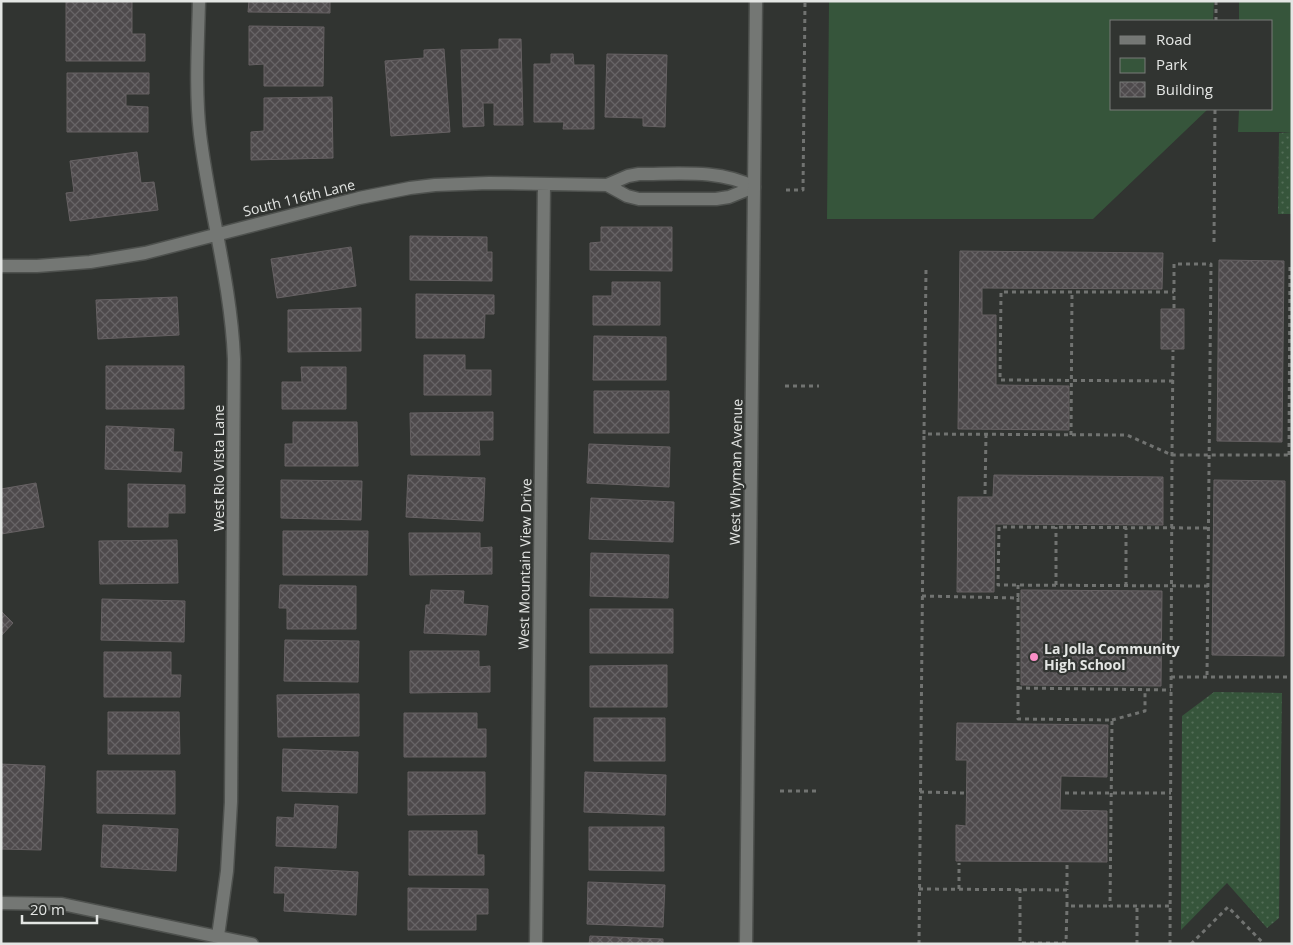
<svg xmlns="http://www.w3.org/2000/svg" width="1293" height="945" viewBox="0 0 1293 945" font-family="'Open Sans',sans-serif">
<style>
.grass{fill:url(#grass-dots)}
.park{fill:#36553b}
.building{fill:url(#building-cross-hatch);stroke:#666163}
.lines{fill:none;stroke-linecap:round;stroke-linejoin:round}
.street-casing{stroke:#4e514e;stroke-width:15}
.secondary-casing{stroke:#4e514e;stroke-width:15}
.path{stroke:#717371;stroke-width:3;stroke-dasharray:4 4;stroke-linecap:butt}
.street{stroke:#747774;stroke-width:12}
.secondary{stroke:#747774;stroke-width:12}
.poi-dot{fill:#fa8fc7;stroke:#313431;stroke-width:2}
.labels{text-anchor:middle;stroke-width:4.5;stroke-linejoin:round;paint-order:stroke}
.street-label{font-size:14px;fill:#e4e6e4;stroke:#313431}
.poi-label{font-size:14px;font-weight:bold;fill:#e4e6e4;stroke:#313431;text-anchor:start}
</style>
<defs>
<pattern id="grass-dots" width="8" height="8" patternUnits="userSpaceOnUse" patternTransform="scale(1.25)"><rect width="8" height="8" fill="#36553b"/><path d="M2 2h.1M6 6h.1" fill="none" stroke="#536d57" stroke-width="1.8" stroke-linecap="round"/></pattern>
<pattern id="building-cross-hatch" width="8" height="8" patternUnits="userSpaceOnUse" patternTransform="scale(1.25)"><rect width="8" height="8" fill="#4e4a4c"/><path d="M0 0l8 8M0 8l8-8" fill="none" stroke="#676466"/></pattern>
</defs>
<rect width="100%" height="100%" fill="#313431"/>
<path class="grass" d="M 1292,132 L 1292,214 L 1278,214 L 1279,133 Z
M 1214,692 L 1282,693 L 1279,918 L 1267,928 L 1227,883 L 1181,930 L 1182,716 Z"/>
<path class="park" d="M 829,1 L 1214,1 L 1213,21 L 1112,21 L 1112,109 L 1208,109 L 1093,219 L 827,219 Z
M 1239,1 L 1292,1 L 1292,132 L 1238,132 L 1239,109 L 1272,109 L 1272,21 L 1239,21 Z"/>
<path class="building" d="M 66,1 L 132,1 L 132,34 L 145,34 L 145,61 L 66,61 Z
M 249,1 L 330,1 L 330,13 L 248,12 Z
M 249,26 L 324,27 L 323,86 L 264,86 L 264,64 L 249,65 Z
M 499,39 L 521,39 L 523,125 L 494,125 L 494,103 L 483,103 L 484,126 L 463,127 L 461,50 L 499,49 Z
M 444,49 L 450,132 L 391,136 L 385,61 L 424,58 L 424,50 Z
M 551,54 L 573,54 L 574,65 L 594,65 L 594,129 L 563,129 L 564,122 L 534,122 L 534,64 L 551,64 Z
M 607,54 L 667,55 L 665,127 L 643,126 L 643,118 L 605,117 Z
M 67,73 L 149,73 L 149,94 L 126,94 L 126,106 L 148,107 L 148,132 L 67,132 Z
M 332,97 L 333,158 L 251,160 L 251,132 L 264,131 L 264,98 Z
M 137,152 L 141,183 L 154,182 L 158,210 L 70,221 L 66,193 L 74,192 L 70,161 Z
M 601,227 L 672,227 L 672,271 L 590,270 L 590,243 L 601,242 Z
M 410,236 L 487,237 L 487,252 L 492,252 L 492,281 L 410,280 Z
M 351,247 L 356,286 L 277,298 L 271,259 Z
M 960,251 L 1163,253 L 1162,289 L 982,288 L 982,315 L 996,315 L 996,385 L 1069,386 L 1069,430 L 958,429 Z
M 1219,260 L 1284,261 L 1282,442 L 1217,441 Z
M 612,282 L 660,282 L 660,325 L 593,325 L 593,296 L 612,296 Z
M 416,294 L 494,295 L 494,314 L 485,314 L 484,338 L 416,338 Z
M 177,297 L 179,335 L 98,339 L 96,300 Z
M 361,308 L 361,351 L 288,352 L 288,310 Z
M 1161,309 L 1184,309 L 1184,349 L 1161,349 Z
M 594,336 L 666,337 L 666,380 L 593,380 Z
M 424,355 L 465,355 L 465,370 L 491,370 L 491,395 L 424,395 Z
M 106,366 L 184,366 L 184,409 L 106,409 Z
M 301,367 L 346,367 L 346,409 L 282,409 L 282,382 L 302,382 Z
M 594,391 L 669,391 L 669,433 L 594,433 Z
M 493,412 L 493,440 L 479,440 L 480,455 L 411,455 L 410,413 Z
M 293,422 L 357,422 L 358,466 L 285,466 L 285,444 L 293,444 Z
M 106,426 L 174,429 L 173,452 L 182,452 L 181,472 L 105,469 Z
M 589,444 L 670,447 L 669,487 L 587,483 Z
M 408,475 L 485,478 L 483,521 L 406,517 Z
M 994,475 L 1163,477 L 1163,525 L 995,524 L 994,592 L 957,592 L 958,497 L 993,497 Z
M 281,480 L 362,481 L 361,520 L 281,518 Z
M 1214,480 L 1285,481 L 1284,656 L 1212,655 Z
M 36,483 L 44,527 L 1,534 L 1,489 Z
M 128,484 L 185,485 L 185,513 L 168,513 L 168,527 L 128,527 Z
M 591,498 L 674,502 L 673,542 L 589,539 Z
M 283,531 L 368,531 L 367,575 L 283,575 Z
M 409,533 L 480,533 L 480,548 L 492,547 L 492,574 L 410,575 Z
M 177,540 L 178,583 L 100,584 L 99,541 Z
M 591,553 L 669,555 L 668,598 L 590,596 Z
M 280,585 L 356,586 L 356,629 L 287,629 L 287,608 L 279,608 Z
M 431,590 L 464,591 L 463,604 L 488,606 L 486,635 L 424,633 L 426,605 L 430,605 Z
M 1021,590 L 1162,591 L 1161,686 L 1021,685 Z
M 102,599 L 185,601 L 184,642 L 101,640 Z
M 590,609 L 673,609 L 673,653 L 590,653 Z
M 1,611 L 13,623 L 1,636 Z
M 285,640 L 359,641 L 358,682 L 284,681 Z
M 410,651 L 479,651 L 479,667 L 490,666 L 490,692 L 410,693 Z
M 104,652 L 171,652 L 171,675 L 181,675 L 180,697 L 104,697 Z
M 667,665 L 667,707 L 590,707 L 590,666 Z
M 359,694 L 359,736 L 278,737 L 277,695 Z
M 108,712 L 179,712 L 180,754 L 108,754 Z
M 404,713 L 477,713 L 477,729 L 486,729 L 486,757 L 404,757 Z
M 594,718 L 665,718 L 665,761 L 594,761 Z
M 957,723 L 1108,725 L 1107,777 L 1061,776 L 1060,810 L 1107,811 L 1107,862 L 956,861 L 956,825 L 966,826 L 967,760 L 956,760 Z
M 283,749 L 358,752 L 357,793 L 282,791 Z
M 1,764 L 45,766 L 41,850 L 1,849 Z
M 97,771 L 175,771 L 175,814 L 97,813 Z
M 408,772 L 485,772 L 485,814 L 408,815 Z
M 585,772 L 666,775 L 665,815 L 584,812 Z
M 295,804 L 338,806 L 336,848 L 276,846 L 277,817 L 294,818 Z
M 103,825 L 178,829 L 176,871 L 101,867 Z
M 589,827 L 664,827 L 664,871 L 589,870 Z
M 409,831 L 477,831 L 477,855 L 484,855 L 484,875 L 409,875 Z
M 275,867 L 358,872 L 356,915 L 284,911 L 285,893 L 274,893 Z
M 588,882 L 665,885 L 663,927 L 587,924 Z
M 408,888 L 488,889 L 488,914 L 476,914 L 476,930 L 408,930 Z
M 590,936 L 663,939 L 663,944 L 589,944 Z"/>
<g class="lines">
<g class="street-casing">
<path id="street" d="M 199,1 C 198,45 195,90 200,134 C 209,209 231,283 234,359 L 231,802 L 227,871 L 218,936
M 607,185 L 627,196 L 639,199 L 716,199 L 729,197 L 754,187
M 1,266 L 37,266 L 90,262 L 145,253 L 359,198 L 410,188 L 435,185 L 489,183 L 607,185 L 628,176 L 639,174 C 678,174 719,169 754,187
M 1,903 L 62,904 L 252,944
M 536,944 L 544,184"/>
</g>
<g class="secondary-casing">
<path id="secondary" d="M 746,944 L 756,1"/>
</g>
<path class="path" d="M 1216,21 L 1216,1
M 786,190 L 803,190 L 805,1
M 1214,242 L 1215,109
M 926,270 L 924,434 L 1127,435 L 1172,455 L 1292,455
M 1174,308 L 1174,264 L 1211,264 L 1207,677
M 1173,381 L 1000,380 L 1001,292 L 1174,292
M 785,386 L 819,386
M 1071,435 L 1072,292
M 1289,455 L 1290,263
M 985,494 L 986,435
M 1018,585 L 1018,598
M 1056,585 L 1056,527
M 1126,586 L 1126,528
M 1208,586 L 998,585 L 999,527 L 1209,528
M 922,596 L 1018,598 L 1018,719 L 1112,720 L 1110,906 L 1170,906
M 1171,677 L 1292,677
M 1018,688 L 1171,690
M 1112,720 L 1145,711 L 1145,690
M 780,791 L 816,791
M 920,792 L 965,793
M 1065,793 L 1171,793
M 1067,865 L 1067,890
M 919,889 L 1067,890 L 1067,906 L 1110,906
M 959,889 L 959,863
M 1020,889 L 1020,943 L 1066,943 L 1067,906
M 919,944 L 924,434
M 1137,944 L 1137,906
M 1170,944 L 1172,455 L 1173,350
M 1191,944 L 1228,907 L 1264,944"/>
<use href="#street" class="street"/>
<use href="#secondary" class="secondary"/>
</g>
<circle class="poi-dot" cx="1034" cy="657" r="5"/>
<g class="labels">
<g class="street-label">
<text transform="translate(299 198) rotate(-14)" y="5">South 116th Lane</text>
<text transform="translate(219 468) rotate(-90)" y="5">West Rio Vista Lane</text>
<text transform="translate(736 472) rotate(-89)" y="5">West Whyman Avenue</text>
<text transform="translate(525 564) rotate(-89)" y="5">West Mountain View Drive</text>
</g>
<g class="poi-label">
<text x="1044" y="654">La Jolla Community<tspan x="1044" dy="16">High School</tspan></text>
</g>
</g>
<rect width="1293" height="945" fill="none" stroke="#e4e6e4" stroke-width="5"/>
<rect x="1110" y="20" width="162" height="90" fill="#313431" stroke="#797b79"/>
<rect x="1120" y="36" width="25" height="8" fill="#747774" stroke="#797b79"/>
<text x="1156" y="45" font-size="15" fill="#e4e6e4">Road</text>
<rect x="1120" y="58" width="25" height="15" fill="#36553b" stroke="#797b79"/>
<text x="1156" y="70" font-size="15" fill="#e4e6e4">Park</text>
<rect x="1120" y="82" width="25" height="15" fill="url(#building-cross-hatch)" stroke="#797b79"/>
<text x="1156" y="95" font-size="15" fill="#e4e6e4">Building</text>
<path d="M22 915v8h75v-8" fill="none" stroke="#e4e6e4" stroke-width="2.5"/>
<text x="30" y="915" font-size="15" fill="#e4e6e4" stroke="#313431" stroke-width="4" paint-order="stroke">20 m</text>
</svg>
